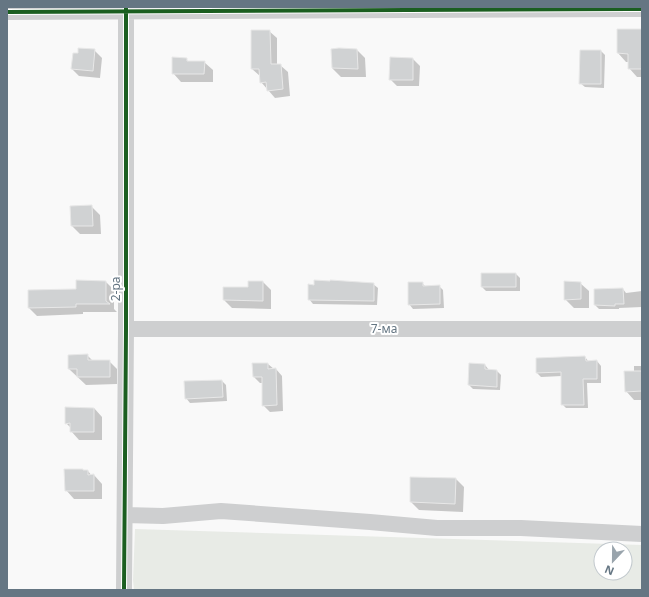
<svg xmlns="http://www.w3.org/2000/svg" width="649" height="597" viewBox="0 0 649 597" font-family="'Noto Sans',sans-serif">
<style>
.green{fill:#e8ebe6;fill-rule:evenodd}
.shadow{fill:#0003}
.building{fill:#d0d2d3;stroke:#e8e8e8}
.lines{fill:none;stroke-linecap:round;stroke-linejoin:round}
.minor{stroke:#cecfd0;stroke-width:16}
.cycleway-casing{stroke:#fff;stroke-width:6}
.cycleway{stroke:#1b5e20;stroke-width:4}
.labels{text-anchor:middle;stroke-width:4;stroke-linejoin:round;paint-order:stroke}
.street-label{font-size:12px;fill:#657683;stroke:#fff}
</style>
<rect width="100%" height="100%" fill="#f9f9f9"/>
<path class="green" d="M 135,529 L 642,545 L 642,590 L 134,590 L 133,580 ZM 601,549 L 625,549 L 625,573 L 601,573 Z"/>
<path class="shadow" d="M 642,30 L 642,77 L 637,77 L 629,68 L 629,62 L 626,62 L 618,53 Z
M 269,31 L 277,38 L 277,65 L 280,65 L 288,72 L 290,96 L 275,98 L 261,82 L 260,76 L 252,69 Z
M 94,50 L 102,58 L 100,78 L 79,76 L 72,69 Z
M 332,50 L 357,50 L 365,58 L 366,77 L 341,77 L 332,68 Z
M 601,51 L 605,55 L 604,88 L 585,87 L 580,83 Z
M 186,59 L 189,62 L 204,62 L 213,70 L 213,82 L 181,82 L 173,73 Z
M 413,59 L 420,66 L 419,86 L 397,86 L 390,79 Z
M 91,206 L 100,215 L 101,234 L 80,234 L 72,226 Z
M 516,274 L 520,278 L 520,291 L 486,291 L 482,287 Z
M 106,282 L 114,290 L 114,309 L 117,312 L 83,312 L 83,314 L 37,316 L 29,308 L 77,290 Z
M 263,282 L 271,290 L 271,309 L 232,308 L 224,300 Z
M 422,283 L 426,287 L 439,286 L 443,290 L 444,308 L 413,309 L 409,304 Z
M 580,283 L 589,291 L 589,308 L 574,308 L 565,299 Z
M 373,284 L 378,288 L 377,305 L 313,304 L 309,299 Z
M 623,289 L 626,293 L 642,291 L 642,307 L 619,308 L 619,309 L 599,309 L 595,305 Z
M 87,355 L 93,361 L 109,361 L 117,369 L 117,384 L 86,385 L 69,369 L 69,356 Z
M 585,357 L 589,362 L 597,361 L 601,366 L 601,383 L 587,383 L 588,408 L 566,408 L 562,404 L 562,376 L 541,377 L 537,373 Z
M 268,364 L 274,369 L 276,369 L 282,376 L 283,411 L 270,412 L 263,405 L 263,383 L 260,383 L 254,377 Z
M 485,365 L 489,370 L 497,371 L 501,375 L 500,390 L 473,389 L 469,385 Z
M 634,366 L 642,366 L 642,400 L 634,400 L 626,391 L 634,372 Z
M 222,381 L 226,385 L 227,401 L 190,403 L 186,398 Z
M 94,408 L 102,417 L 102,440 L 79,440 L 71,431 L 71,428 L 66,423 Z
M 65,470 L 83,470 L 84,471 L 88,471 L 92,476 L 94,475 L 102,484 L 102,499 L 74,499 L 66,490 Z
M 456,479 L 464,487 L 463,512 L 419,510 L 411,502 Z"/>
<path class="building" d="M 617,29 L 642,29 L 642,69 L 628,69 L 628,54 L 617,53 Z
M 251,30 L 270,30 L 271,64 L 281,64 L 283,89 L 267,91 L 266,82 L 260,83 L 259,69 L 251,69 Z
M 78,48 L 95,49 L 93,71 L 71,69 L 73,53 L 78,53 Z
M 339,48 L 357,49 L 358,69 L 332,68 L 331,49 Z
M 580,50 L 601,50 L 601,84 L 579,84 Z
M 172,57 L 187,58 L 187,61 L 205,61 L 204,74 L 172,74 Z
M 390,57 L 413,58 L 413,80 L 389,80 Z
M 92,205 L 93,226 L 71,226 L 70,206 Z
M 481,273 L 516,273 L 516,287 L 481,287 Z
M 76,280 L 106,281 L 106,301 L 110,304 L 76,304 L 76,307 L 28,308 L 28,290 L 76,289 Z
M 314,280 L 330,281 L 330,280 L 374,283 L 374,301 L 308,300 L 308,284 L 314,285 Z
M 248,281 L 263,281 L 263,301 L 223,300 L 223,287 L 248,287 Z
M 564,281 L 581,282 L 581,299 L 564,300 Z
M 408,282 L 423,282 L 423,286 L 440,285 L 440,304 L 408,305 Z
M 623,288 L 624,304 L 615,304 L 615,306 L 594,305 L 594,289 Z
M 88,354 L 88,360 L 110,360 L 110,377 L 77,377 L 77,369 L 68,369 L 68,355 Z
M 585,356 L 586,361 L 597,360 L 597,379 L 583,379 L 584,405 L 561,405 L 561,372 L 536,373 L 536,358 Z
M 252,363 L 268,363 L 268,369 L 276,368 L 277,405 L 262,406 L 262,377 L 253,377 Z
M 469,363 L 485,364 L 485,369 L 497,370 L 497,387 L 468,385 Z
M 624,371 L 642,371 L 642,391 L 625,392 Z
M 222,380 L 223,397 L 185,399 L 184,381 Z
M 65,407 L 94,408 L 94,432 L 70,432 L 70,423 L 65,424 Z
M 64,469 L 83,469 L 83,470 L 88,470 L 88,475 L 94,474 L 94,491 L 65,491 Z
M 410,477 L 456,478 L 455,504 L 410,502 Z"/>
<g class="lines">
<path class="minor" d="M 7,12 L 629,9 L 642,9
M 126,329 L 642,329
M 125,515 L 163,516 L 221,511 L 370,522 L 437,528 L 521,528 L 642,534
M 124,590 L 126,329 L 126,7"/>
<g class="cycleway-casing">
<path id="cycleway" d="M 7,12 L 629,9 L 642,9
M 124,590 L 126,329 L 126,7"/>
</g>
<use href="#cycleway" class="cycleway"/>
</g>
<g class="labels">
<g class="street-label">
<text transform="translate(116 289) rotate(-90)" y="4">2-ра</text>
<text x="384" y="333">7-ма</text>
</g>
</g>
<rect width="649" height="597" fill="none" stroke="#657683" stroke-width="16"/>
<g transform="translate(613 561) rotate(202)"><circle r="19" fill="#ffffff" stroke="#c1c8cd"/>
<path d="M0-3L7 15L0 10L-7 15Z" fill="#99a4ac"/>
<text y="-6" font-size="11" font-weight="bold" text-anchor="middle" fill="#657683">N</text>
</g>
</svg>
